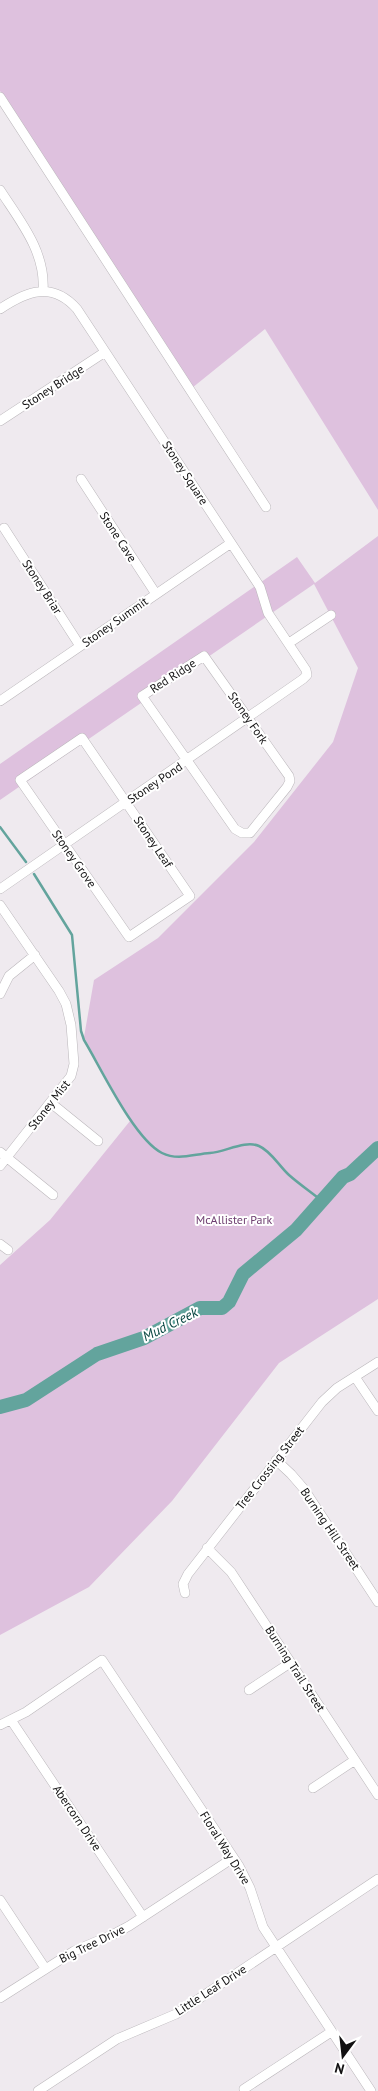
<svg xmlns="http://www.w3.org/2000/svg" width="378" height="2091" viewBox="0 0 378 2091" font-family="'PT Sans',sans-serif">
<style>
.green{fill:#dec1de}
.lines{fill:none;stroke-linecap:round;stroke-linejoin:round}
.stream{stroke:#63a49d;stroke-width:2.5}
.river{stroke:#63a49d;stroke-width:14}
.minor-casing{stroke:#bbb7bb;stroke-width:10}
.minor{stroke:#fff;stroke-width:9}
.labels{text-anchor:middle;stroke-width:4;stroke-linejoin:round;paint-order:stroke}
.street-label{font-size:12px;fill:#121112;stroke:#fff}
.park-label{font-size:12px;fill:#6e3e70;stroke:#fff}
.water-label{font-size:14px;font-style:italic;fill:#074641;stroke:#fff}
</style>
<rect width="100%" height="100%" fill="#efeaef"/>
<path class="green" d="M 0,0 L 378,0 L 378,510 L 265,329 L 192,388 L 0,91 Z
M 378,536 L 378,1299 L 279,1363 L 172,1501 L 89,1587 L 0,1635 L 0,1265 L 50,1220 L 130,1121 L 84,1037 L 94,980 L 158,938 L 254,842 L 333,742 L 358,668 L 314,584 L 0,800 L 0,764 L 297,557 L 315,583 Z"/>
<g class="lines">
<path class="stream" d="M 0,827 L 26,862
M 34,874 L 72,935 L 81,1031 L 84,1040 C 101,1068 134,1139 162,1153 C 178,1161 194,1154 210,1153 C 225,1152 245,1140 259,1146 C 271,1151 279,1166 289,1175 C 299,1184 311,1192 322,1201"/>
<path class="river" d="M 0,1407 L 26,1400 L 97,1354 L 144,1338 L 200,1308 L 222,1308 L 229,1302 L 243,1274 L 296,1230 L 343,1177 L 350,1174 L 378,1148"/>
<g class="minor-casing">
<path id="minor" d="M 0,97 L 266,507
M 0,190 C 20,221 46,252 43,291
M 0,309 C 27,291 52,281 77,309 L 260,587 L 268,613 L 306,670 L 307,675 L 303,679 L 0,889
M 0,421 L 105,352
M 81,479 L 156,594
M 4,528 L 80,646
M 289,643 L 331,615
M 204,656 L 289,776 L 290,781 L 287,787 L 250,833 L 242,833 L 235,829 L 142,696 Z
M 0,701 L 231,543
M 82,738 L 190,896 L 129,937 L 20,780 Z
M 0,905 L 59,991 L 66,1004 L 71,1025 L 74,1064 L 71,1076 L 0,1166
M 0,994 L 9,976 L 35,955
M 51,1103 L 98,1141
M 0,1152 L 53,1195
M 0,1244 L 8,1250
M 355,1377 L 378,1411
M 276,1460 L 291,1474 L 304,1489 L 378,1602
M 207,1548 L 231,1572 L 378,1795
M 185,1593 L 183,1584 L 188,1574 L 322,1402 L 337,1388 L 378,1362
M 249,1690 L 290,1663
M 11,1720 L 143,1917
M 0,1725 L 26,1712 L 102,1660 L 239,1866 L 250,1888 L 263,1927 L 371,2091
M 313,1788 L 355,1760
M 0,1900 L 45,1968
M 0,1998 L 74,1951 L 114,1934 L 129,1926 L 233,1858
M 38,2091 L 117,2039 L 176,2014 L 378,1879
M 245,2091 L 244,2089 L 331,2032"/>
</g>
<use href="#minor" class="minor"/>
</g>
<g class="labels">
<g class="street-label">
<text transform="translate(53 387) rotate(-33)" y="4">Stoney Bridge</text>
<text transform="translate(185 473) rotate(57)" y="4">Stoney Square</text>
<text transform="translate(118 537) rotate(57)" y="4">Stone Cave</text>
<text transform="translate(42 587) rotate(57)" y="4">Stoney Briar</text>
<text transform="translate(115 622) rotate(-35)" y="4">Stoney Summit</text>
<text transform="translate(173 676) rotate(-33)" y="4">Red Ridge</text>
<text transform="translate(248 718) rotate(55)" y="4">Stoney Fork</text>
<text transform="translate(155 783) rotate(-34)" y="4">Stoney Pond</text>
<text transform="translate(153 842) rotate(56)" y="4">Stoney Leaf</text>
<text transform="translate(74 859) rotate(55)" y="4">Stoney Grove</text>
<text transform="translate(49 1105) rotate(-52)" y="4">Stoney Mist</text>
<text transform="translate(270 1468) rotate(-52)" y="4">Tree Crossing Street</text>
<text transform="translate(330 1529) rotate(56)" y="4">Burning Hill Street</text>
<text transform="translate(295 1669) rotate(57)" y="4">Burning Trail Street</text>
<text transform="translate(77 1818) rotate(56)" y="4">Abercorn Drive</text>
<text transform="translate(225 1848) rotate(58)" y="4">Floral Way Drive</text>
<text transform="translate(92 1944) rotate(-26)" y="4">Big Tree Drive</text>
<text transform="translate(211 1990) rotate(-33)" y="4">Little Leaf Drive</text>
</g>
<g class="park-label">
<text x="234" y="1224">McAllister Park</text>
</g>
<g class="water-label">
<text transform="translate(170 1324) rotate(-26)" y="5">Mud Creek</text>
</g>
</g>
<g transform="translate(343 2056) rotate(195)" stroke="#ffffff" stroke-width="4" paint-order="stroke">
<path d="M0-4L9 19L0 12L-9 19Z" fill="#121112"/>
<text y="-8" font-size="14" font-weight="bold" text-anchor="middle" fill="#121112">N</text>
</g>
</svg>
